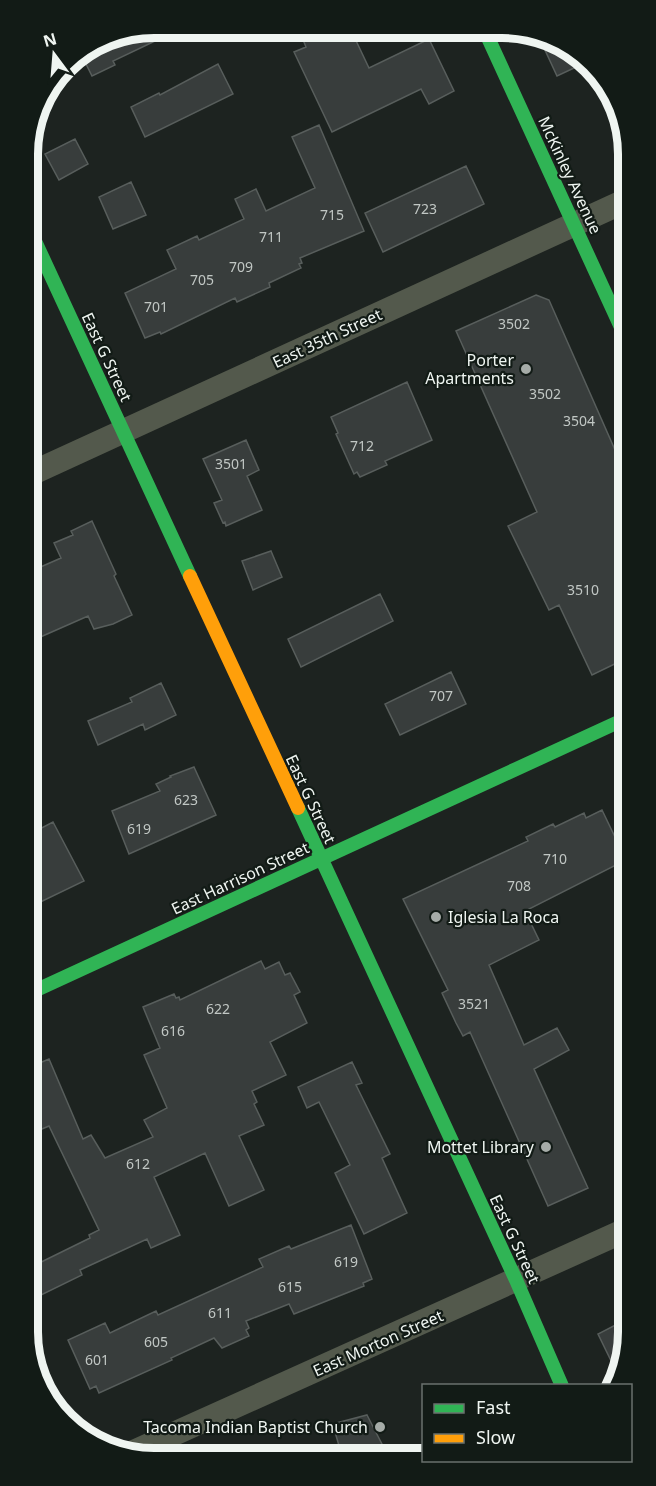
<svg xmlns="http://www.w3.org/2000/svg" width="656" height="1486" viewBox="0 0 656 1486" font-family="'Noto Sans',sans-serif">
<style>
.building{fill:#383d3c;stroke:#585e5c;stroke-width:1.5}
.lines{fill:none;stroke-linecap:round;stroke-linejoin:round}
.street{stroke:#53594c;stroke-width:24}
.fast{stroke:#30b455;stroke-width:14}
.slow{stroke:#ff9f0a;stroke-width:14}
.poi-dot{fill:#a6aca8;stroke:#121b16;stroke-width:2}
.labels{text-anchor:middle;stroke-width:4.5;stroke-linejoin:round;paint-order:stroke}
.number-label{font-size:14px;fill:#c1c7c4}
.street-label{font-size:16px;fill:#eff5f1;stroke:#121b16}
.poi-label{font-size:16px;fill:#eff5f1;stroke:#121b16;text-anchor:end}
.rim{fill:none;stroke:#eff5f1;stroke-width:8}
</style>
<rect width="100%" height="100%" fill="#1d2320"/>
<path class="building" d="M 154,27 L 175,27 L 176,31 L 113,61 L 115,65 L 92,76 L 80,52 L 106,37 Z
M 320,28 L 350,28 L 369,68 L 429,39 L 454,91 L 429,104 L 421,89 L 332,132 L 294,52 L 306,47 L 302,37 Z
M 538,35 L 567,51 L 587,62 L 557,76 Z
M 218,64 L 233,94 L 145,137 L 131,107 L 159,93 L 160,95 Z
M 319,125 L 364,231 L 300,258 L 302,263 L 299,264 L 301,268 L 269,283 L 270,287 L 237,302 L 235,298 L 161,334 L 160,332 L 145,338 L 125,293 L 176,269 L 167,250 L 197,236 L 199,240 L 244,219 L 235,199 L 256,189 L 266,211 L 315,188 L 292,137 Z
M 75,139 L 88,164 L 59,180 L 45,154 Z
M 466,166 L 484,204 L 383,252 L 365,213 Z
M 131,182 L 146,215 L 113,229 L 99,197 Z
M 536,295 L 549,300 L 626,475 L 627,658 L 592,675 L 559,605 L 549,610 L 508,526 L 537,512 L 456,331 Z
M 407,382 L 432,440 L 385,461 L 387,465 L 360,477 L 357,472 L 354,474 L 336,434 L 338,433 L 331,417 Z
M 246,440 L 259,470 L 247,476 L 262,510 L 226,526 L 225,522 L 223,523 L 214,503 L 222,500 L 203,459 Z
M 92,521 L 116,574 L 114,576 L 132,615 L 113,624 L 94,629 L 88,616 L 29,642 L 29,572 L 61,558 L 54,543 L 73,535 L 71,531 Z
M 271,551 L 282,577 L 253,590 L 242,561 Z
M 380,594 L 393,621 L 301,667 L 288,639 Z
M 451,672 L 466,704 L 400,735 L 385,704 Z
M 161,683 L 176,715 L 145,730 L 143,724 L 98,745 L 88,721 L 132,702 L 130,698 Z
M 194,767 L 216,815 L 129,854 L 112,811 L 160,791 L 156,784 L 171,777 L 170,776 Z
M 602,810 L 626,860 L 525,911 L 539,940 L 489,965 L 524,1045 L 557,1028 L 569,1050 L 534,1069 L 588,1188 L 548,1206 L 470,1032 L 463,1036 L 456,1023 L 442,993 L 448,990 L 403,899 L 528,841 L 526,837 L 553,824 L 555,827 L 584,813 L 586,818 Z
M 53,822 L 84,881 L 30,907 L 30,834 Z
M 261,961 L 265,969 L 279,962 L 285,975 L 290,973 L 300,992 L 294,995 L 307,1023 L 270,1042 L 286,1075 L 252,1091 L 257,1102 L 254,1104 L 264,1125 L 239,1136 L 264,1190 L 229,1206 L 205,1153 L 154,1177 L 180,1235 L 151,1248 L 147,1239 L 80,1270 L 82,1275 L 39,1296 L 38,1294 L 31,1298 L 31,1267 L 90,1238 L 89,1235 L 99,1230 L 49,1126 L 30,1134 L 30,1067 L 49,1059 L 83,1139 L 91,1135 L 105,1158 L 153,1137 L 144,1120 L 167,1108 L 144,1055 L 160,1048 L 143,1007 L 174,994 L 176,998 L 179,997 L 180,1000 Z
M 352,1062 L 362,1083 L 356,1085 L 390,1154 L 382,1158 L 407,1213 L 364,1234 L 335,1173 L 350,1165 L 319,1102 L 307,1108 L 298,1087 Z
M 351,1225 L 372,1279 L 363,1283 L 364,1286 L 294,1314 L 289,1304 L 246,1321 L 249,1328 L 246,1330 L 249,1336 L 222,1348 L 214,1338 L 171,1358 L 172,1360 L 99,1393 L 96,1386 L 90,1389 L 68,1340 L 105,1323 L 110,1333 L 156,1311 L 158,1315 L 263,1267 L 259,1259 L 289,1246 L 291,1249 Z
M 629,1318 L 629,1341 L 616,1371 L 598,1334 Z
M 367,1415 L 383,1446 L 350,1456 L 342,1456 L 335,1432 L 338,1431 L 336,1423 Z"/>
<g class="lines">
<path class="street" d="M 28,475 L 625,201
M 127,1455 L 628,1229"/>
<path class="fast" d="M 484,29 L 625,336
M 28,226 L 190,576
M 298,808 L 516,1280 L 562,1386
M 30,993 L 627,718"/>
<path class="slow" d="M 190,576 L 298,808"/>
</g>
<g class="poi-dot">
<circle cx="526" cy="369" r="6"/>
<circle cx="436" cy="917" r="6"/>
<circle cx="546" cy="1147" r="6"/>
<circle cx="380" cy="1427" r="6"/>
</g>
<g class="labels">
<g class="number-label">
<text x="425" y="214">723</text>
<text x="332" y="220">715</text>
<text x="271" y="242">711</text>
<text x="241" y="272">709</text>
<text x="202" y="285">705</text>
<text x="156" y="312">701</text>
<text x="514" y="329">3502</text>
<text x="545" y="399">3502</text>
<text x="579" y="426">3504</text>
<text x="362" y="451">712</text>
<text x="231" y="469">3501</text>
<text x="583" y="595">3510</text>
<text x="441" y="701">707</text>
<text x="186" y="805">623</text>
<text x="139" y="834">619</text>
<text x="555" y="864">710</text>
<text x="519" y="891">708</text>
<text x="474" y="1009">3521</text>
<text x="218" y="1014">622</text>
<text x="173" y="1036">616</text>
<text x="138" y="1169">612</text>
<text x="346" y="1267">619</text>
<text x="290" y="1292">615</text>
<text x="220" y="1318">611</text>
<text x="156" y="1347">605</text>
<text x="97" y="1365">601</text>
</g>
<g class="street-label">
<text transform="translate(570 175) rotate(65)" y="6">McKinley Avenue</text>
<text transform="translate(327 338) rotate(-25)" y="6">East 35th Street</text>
<text transform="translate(107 357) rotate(65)" y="6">East G Street</text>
<text transform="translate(311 799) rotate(65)" y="6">East G Street</text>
<text transform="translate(240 878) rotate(-25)" y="6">East Harrison Street</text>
<text transform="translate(515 1239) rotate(65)" y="6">East G Street</text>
<text transform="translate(378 1343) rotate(-24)" y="6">East Morton Street</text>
</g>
<g class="poi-label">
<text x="514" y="366">Porter<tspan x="514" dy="18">Apartments</tspan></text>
<text x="448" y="923" text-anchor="start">Iglesia La Roca</text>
<text x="534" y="1153">Mottet Library</text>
<text x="368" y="1433">Tacoma Indian Baptist Church</text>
</g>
</g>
<path d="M0 0H656V1486H0ZM154 38H502A116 116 0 0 1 618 154V1332A116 116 0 0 1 502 1448H154A116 116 0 0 1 38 1332V154A116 116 0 0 1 154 38Z" fill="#121b16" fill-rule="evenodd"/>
<path class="rim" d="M154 38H502A116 116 0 0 1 618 154V1332A116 116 0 0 1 502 1448H154A116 116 0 0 1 38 1332V154A116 116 0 0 1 154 38Z"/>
<rect x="422" y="1384" width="210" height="78" fill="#121b16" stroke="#6a726e" stroke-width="1.5"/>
<rect x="434" y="1404" width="30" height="9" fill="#30b455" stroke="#6a726e" stroke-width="1.5"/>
<text x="476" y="1414" font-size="18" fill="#eff5f1">Fast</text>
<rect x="434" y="1434" width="30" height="9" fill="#ff9f0a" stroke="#6a726e" stroke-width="1.5"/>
<text x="476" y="1444" font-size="18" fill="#eff5f1">Slow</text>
<g transform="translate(54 54) rotate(344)" stroke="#121b16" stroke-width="4.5" paint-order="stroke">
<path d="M0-4.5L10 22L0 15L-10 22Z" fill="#eff5f1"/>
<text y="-9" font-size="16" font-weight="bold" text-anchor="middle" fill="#eff5f1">N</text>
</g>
</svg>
